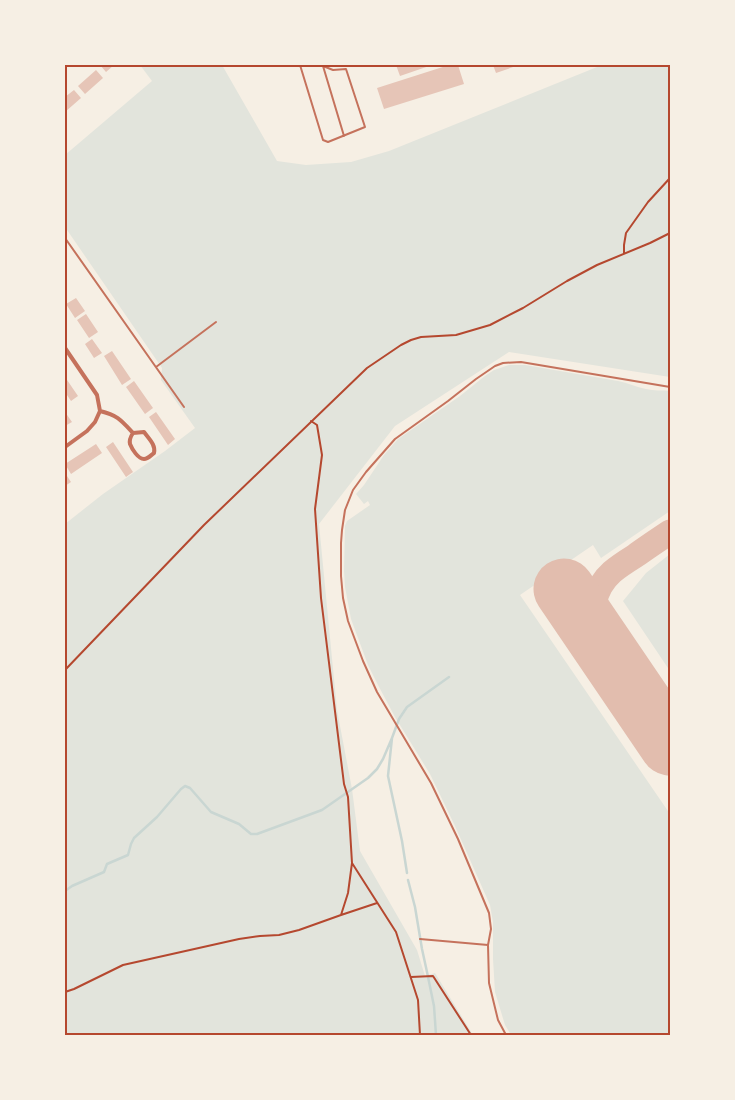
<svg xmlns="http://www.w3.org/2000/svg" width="735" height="1100" viewBox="0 0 735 1100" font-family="Literata,serif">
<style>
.green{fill:#e2e4dc}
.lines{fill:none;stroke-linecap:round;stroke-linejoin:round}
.stream{stroke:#c9d6d2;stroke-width:2.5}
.taxiway{stroke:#e2bdae;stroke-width:25}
.runway{stroke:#e2bdae;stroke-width:61}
.building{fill:#e6c5b7}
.path{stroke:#b5482f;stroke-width:2}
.service{stroke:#c5725c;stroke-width:2}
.minor{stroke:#c5725c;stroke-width:4}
.neatline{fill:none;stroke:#b5482f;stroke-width:2}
</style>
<rect width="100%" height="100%" fill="#f6efe4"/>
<path class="green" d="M 140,65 L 222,65 L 277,161 L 306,165 L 351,162 L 389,151 L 602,65 L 670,65 L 670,377 L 509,352 L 395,426 L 319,524 L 337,710 L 352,789 L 360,851 L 417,950 L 425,976 L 435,973 L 473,1035 L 65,1035 L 65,524 L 103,494 L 165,451 L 195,428 L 161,380 L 162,368 L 65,227 L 65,155 L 152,81 Z
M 509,365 L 525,365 L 618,381 C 628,383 636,387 646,389 C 654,391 662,390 670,391 L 670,511 L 601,558 L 593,545 L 520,595 L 670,814 L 670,1035 L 511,1035 L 505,1025 L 495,992 L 493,959 L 493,922 L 490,905 L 455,826 L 430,774 L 395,717 L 378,685 L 368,665 L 351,619 L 345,587 L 344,571 L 345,526 L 347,521 L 370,505 L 368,501 L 364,504 L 356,494 L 364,485 L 384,455 L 398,439 L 460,396 L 485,376 L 494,370 Z
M 670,554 L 670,671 L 623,601 L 646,573 Z"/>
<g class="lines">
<path class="stream" d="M 407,873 L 402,841 L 388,776 L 392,738 L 399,719 L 407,707 L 449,677
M 408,880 L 415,907 L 422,949 L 427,972 L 434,1006 L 436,1035
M 65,891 L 72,886 L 104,872 L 107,864 L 128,855 L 131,844 L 134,838 L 157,817 L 181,789 L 185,786 L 190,788 L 211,812 L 239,824 L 251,834 L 257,834 L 322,810 L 368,778 L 377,769 L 383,759 L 392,738"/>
<path class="taxiway" d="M 596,636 C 589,613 594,588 612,572 C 619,566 627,561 635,556 C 646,548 658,540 670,532"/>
<path class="runway" d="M 564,589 L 670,745"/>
</g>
<path class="building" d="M 100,65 L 114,65 L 106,72 Z
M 396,65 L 432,65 L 400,76 Z
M 449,65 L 458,65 L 464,84 L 384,109 L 377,88 Z
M 493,65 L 519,65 L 496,73 Z
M 96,70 L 103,78 L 85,94 L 78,86 Z
M 74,90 L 81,98 L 65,112 L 65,97 Z
M 76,298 L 85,311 L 75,318 L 66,304 Z
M 86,314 L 98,332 L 89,338 L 77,320 Z
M 92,339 L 102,353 L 94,358 L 85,344 Z
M 112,351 L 131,379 L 122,385 L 104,356 Z
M 65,377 L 78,396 L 71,401 L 65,392 Z
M 134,381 L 153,408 L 145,414 L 126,387 Z
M 65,412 L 72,422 L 65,426 Z
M 156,412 L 175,439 L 168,445 L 149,417 Z
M 113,442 L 133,472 L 126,477 L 106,447 Z
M 96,444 L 102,453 L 71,474 L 65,464 Z
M 65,473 L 71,482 L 65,486 Z"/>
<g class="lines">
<path class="path" d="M 624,253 L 624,245 L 626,233 L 648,202 L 670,178
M 311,421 L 317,425 L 322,455 L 315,509 L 321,598 L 344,784 L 348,797 L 352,863 L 396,932 L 418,1000 L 420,1035
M 65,670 L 204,525 L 367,368 L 401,345 L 411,340 L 421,337 L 456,335 L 490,325 L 523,308 L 567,281 L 597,265 L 650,243 L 670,233
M 341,915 L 377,903
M 411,977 L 433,976 L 471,1035
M 65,992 L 74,989 L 123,965 L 239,939 L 260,936 L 279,935 L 299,930 L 341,915 L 348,893 L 352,863"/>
<path class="service" d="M 300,65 L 323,140 L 328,142 L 365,127 L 346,69 L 333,70 L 323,66 L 323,65
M 323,66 L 344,136
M 65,238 L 184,407
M 156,367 L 216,322
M 420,939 L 488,945
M 506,1035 L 498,1020 L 489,983 L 488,945 L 491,929 L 489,913 L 458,839 L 431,783 L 377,692 L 363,661 L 348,621 L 343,598 L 341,576 L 341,543 L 342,530 L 345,510 L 353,490 L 366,472 L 395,439 L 448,401 L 476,379 L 495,366 L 503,363 L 521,362 L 670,387"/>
<path class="minor" d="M 65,348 L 97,395 L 100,411 L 95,422 L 87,431 L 65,447
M 100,411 C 117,415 121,420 133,433 L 144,432 C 149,439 156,445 154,453 C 151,455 148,459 144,459 C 138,459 132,449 130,444 C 129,440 131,436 133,433"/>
</g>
<rect width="735" height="1100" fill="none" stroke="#f6efe4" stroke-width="132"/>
<rect x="66" y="66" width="603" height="968" class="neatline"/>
</svg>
